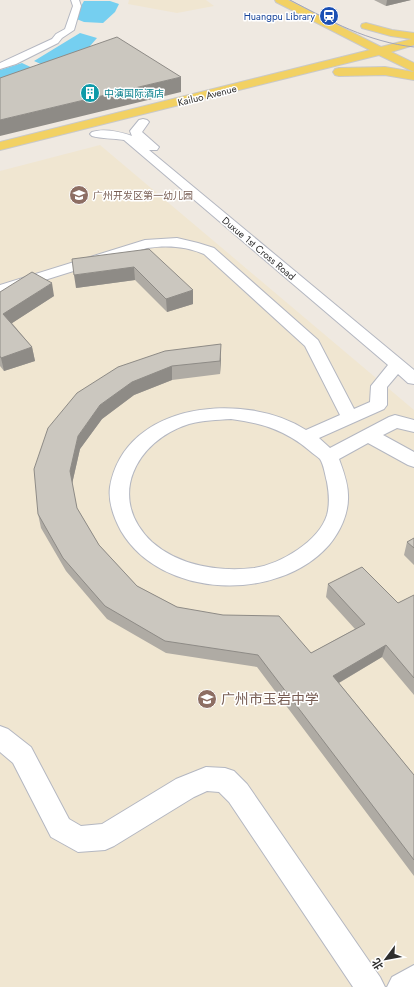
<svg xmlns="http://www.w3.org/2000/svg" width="414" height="987" viewBox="0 0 414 987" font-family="Jost,'Noto Sans SC',sans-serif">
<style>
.education{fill:#f0e6d1}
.water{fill:#75cff0}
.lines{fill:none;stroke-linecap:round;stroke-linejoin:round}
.minor-casing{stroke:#b4b7c1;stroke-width:2}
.major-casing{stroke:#c9c9c9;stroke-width:2}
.minor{fill:#fff;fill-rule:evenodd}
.major{fill:#f2d163;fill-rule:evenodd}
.tram{stroke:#a3a6b8;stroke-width:1}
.wall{fill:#afaba4}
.shaded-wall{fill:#8e8b86}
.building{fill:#cbc7bf;stroke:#8e8b86}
.labels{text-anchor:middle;stroke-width:3;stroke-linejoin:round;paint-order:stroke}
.far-transit-label{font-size:10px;fill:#164399;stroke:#fff;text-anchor:end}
.far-culture-label{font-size:10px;fill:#0d838f;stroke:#fff;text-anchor:start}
.far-street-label{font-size:10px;fill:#2e2e2e;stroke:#fff}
.far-education-label{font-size:10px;fill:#785e54;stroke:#fff;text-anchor:start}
.near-education-label{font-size:14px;fill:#785e54;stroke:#fff;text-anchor:start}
</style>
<rect width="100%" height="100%" fill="#efe9e1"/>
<path class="education" d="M 129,0 L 206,0 L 214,6 L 177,13 L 128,4 Z
M 100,145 L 414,410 L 414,987 L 0,987 L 0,171 Z"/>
<path class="water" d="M 84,1 L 110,1 L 119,4 L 115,12 L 103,23 L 84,22 L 74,18 Z
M 80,33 L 97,38 L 90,46 L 93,48 L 45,66 L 34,61 Z
M 22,63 L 37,70 L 0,87 L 0,70 Z"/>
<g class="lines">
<g class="minor-casing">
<path id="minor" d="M 71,0 L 79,0 L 81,6 L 74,30 L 62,38 L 58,43 L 16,64 L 0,69 L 0,63 L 52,39 L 56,34 L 65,29 L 73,6 Z
M 143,119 L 147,120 L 149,122 L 142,132 L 159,147 L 157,150 L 149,150 L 414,370 L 414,384 L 408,383 L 398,374 L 387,387 L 387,405 L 384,409 L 319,438 L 330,448 L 389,417 L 395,415 L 414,420 L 414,432 L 397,428 L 383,435 L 414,452 L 414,467 L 408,465 L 368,443 L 339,459 C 343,470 348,483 348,495 C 349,513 340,532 329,545 C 278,603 161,599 121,531 C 114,518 108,502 110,487 C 125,401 245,391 306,430 L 340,415 L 305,346 L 204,254 C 185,246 167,245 147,248 L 0,294 L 0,285 L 145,240 L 177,238 L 198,243 L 214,248 L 318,340 L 354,409 L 370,402 L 371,386 L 388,365 L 124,140 C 113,138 102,139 92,136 L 90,134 L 92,132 C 105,128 120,132 132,136 L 130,131 L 139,120 ZM 231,419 C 262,423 287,431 310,451 C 313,454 317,456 320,459 C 324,465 325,475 327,482 C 329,493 330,504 327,515 C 319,541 281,564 254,568 C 220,572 179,566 152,542 C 106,499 135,441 189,424 C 203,420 217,420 231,419 Z
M 0,726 L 8,729 L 31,747 L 69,819 L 81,826 L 102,824 L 176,779 L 206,767 L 225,768 L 234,771 L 247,784 L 380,977 L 385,987 L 353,987 L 229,802 L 219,792 L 207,791 L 194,797 L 114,846 L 105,850 L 78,852 L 51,837 L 13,763 L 0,752 Z
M 414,965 L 414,987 L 387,987 L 392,977 Z"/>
</g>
<g class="major-casing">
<path id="major" d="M 275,0 L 288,0 L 381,47 L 412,39 L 391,36 L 362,28 L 361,26 L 362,24 L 366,23 L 392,30 L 414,33 L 414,45 L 391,52 L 414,63 L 414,72 L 379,55 L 0,150 L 0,142 L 370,50 L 276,2 Z
M 385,67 L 414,72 L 414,80 L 385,75 L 339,76 L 335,75 L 333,72 L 335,69 L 339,68 Z"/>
</g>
<use href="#minor" class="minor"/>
<use href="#major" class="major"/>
<path class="tram" d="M 290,0 C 330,21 368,42 414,47"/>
</g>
<path class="wall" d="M 374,0 L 411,0 L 386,6 Z
M 149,249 L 193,304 L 167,312 L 135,280 L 76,288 Z
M 0,292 L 54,296 L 12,323 L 32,347 L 35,361 L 4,371 L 0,366 Z
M 221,358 L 220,374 L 172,380 L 134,395 L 102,419 L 80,449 L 72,484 L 77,508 L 99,545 L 137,586 L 177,607 L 311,653 L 355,629 L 326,597 L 328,584 L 398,603 L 414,595 L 414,695 L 382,657 L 339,683 L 414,775 L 414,876 L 257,667 L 166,653 L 107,619 L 66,571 L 41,528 L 38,514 L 118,367 Z
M 414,538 L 414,565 L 404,555 L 407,542 Z"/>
<path class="shaded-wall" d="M 387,0 L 411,0 L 386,6 Z
M 181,77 L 181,92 L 0,136 L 0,120 Z
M 134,267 L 135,280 L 76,288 L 74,275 Z
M 52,283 L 54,296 L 6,327 L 3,314 Z
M 193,290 L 193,304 L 167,312 L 166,299 Z
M 221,344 L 221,358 L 220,374 L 220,361 Z
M 32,347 L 35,361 L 4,371 L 1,358 Z
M 172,366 L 172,380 L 134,395 L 102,419 L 80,449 L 72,484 L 70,471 L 78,436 L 100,405 L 132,382 Z
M 386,645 L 382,657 L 330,688 L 333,676 Z"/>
<path class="building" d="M 117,37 L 181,77 L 0,120 L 0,78 Z
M 149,249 L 193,290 L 166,299 L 134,267 L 74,275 L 72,259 Z
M 32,272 L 52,283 L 3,314 L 32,347 L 1,358 L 0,356 L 0,292 Z
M 221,344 L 220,361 L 172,366 L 132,382 L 100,405 L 78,436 L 70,471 L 77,508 L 99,545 L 137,586 L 177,607 L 223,615 L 279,616 L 311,653 L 365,624 L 328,584 L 362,567 L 398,603 L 414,595 L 414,678 L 386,645 L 333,676 L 414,775 L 414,860 L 258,655 L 165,641 L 105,606 L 63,558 L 38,514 L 34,469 L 48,428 L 77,393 L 118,367 L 165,351 Z
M 414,538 L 414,548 L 407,542 Z"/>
<defs>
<g id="station-disc" transform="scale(1)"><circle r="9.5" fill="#1a4fb4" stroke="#fff"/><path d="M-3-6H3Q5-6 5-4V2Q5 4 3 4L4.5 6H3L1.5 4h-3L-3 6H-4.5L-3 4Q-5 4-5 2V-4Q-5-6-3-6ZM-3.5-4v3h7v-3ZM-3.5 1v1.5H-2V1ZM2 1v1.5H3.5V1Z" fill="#fff"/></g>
<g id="building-disc" transform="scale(1)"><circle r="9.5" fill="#0f9aa8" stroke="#fff"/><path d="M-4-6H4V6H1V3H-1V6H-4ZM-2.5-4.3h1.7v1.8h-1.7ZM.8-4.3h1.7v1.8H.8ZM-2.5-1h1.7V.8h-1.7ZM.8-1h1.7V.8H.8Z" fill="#fff"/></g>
<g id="school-disc" transform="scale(1)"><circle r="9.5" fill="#8d6e63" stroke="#fff"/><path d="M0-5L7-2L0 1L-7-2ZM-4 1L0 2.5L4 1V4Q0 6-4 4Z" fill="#fff"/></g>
</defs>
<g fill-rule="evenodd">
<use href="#station-disc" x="329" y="16"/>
<use href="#building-disc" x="90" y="93"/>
<use href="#school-disc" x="79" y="195"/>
<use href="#school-disc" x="207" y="699"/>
</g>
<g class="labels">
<g class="far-transit-label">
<text x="315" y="20">Huangpu Library</text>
</g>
<g class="far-culture-label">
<text x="104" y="97">中演国际酒店</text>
</g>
<g class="far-street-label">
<text transform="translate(207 95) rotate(-14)" y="4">Kailuo Avenue</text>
<text transform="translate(259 248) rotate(40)" y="4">Duxue 1st Cross Road</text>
</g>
<g class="far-education-label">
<text x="93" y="199">广州开发区第一幼儿园</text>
</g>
<g class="near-education-label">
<text x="221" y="704">广州市玉岩中学</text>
</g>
</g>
<g transform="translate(386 959) rotate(238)" stroke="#ffffff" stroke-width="3" paint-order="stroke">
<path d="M0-3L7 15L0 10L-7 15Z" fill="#2e2e2e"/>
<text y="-6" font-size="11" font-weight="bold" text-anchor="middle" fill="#2e2e2e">北</text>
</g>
</svg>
